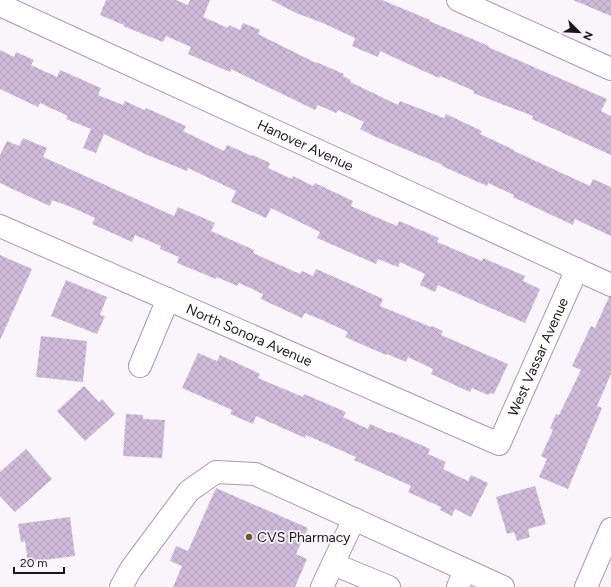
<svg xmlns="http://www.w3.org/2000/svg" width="611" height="587" viewBox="0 0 611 587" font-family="Figtree,sans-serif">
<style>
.building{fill:url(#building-cross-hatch)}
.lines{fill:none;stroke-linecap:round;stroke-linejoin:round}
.minor-casing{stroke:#ab97b4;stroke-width:24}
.major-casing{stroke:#ab97b4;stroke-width:24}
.minor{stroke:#fff;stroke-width:22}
.major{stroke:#fff;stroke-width:22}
.poi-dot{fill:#6f5728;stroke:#f9f5fb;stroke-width:1.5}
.labels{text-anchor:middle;stroke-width:3.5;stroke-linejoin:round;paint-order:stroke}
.street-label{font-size:14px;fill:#1b141e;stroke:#f9f5fb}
.poi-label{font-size:14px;fill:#1b141e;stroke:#f9f5fb;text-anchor:start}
</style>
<defs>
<pattern id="building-cross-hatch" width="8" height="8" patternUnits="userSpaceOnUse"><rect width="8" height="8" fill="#cfbbd9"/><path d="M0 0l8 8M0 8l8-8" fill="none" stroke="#b1a0ba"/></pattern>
</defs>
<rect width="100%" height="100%" fill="#f9f5fb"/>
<path class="building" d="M 106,0 L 176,0 L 188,5 L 190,0 L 210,0 L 203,17 L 228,28 L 229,25 L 240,30 L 243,23 L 260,30 L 258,34 L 316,63 L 316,62 L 344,74 L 343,76 L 351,80 L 350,82 L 398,105 L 400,101 L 444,118 L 446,114 L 482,131 L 480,134 L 514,150 L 514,151 L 590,186 L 593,179 L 611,187 L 611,236 L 575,219 L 573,225 L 513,197 L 514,195 L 488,183 L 487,186 L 442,166 L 443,165 L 376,137 L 360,129 L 364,122 L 338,110 L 336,113 L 318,105 L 315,110 L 231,69 L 230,72 L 188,54 L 191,47 L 166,36 L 163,42 L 123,26 L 124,25 L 100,15 Z
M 271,0 L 382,0 L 430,20 L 429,21 L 489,46 L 488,47 L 591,92 L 607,99 L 601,111 L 611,116 L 611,155 L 532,119 L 533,116 L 473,93 L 474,91 L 440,76 L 439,78 L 380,51 L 378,57 L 352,46 L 355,38 L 323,23 L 296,13 Z
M 573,0 L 611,0 L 611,16 Z
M 0,50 L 14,57 L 16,52 L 34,60 L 31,65 L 57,77 L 60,70 L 101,88 L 98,95 L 123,105 L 125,101 L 144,110 L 146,108 L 186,126 L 183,131 L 224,151 L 227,145 L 252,156 L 253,155 L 270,163 L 268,168 L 292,179 L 293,176 L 313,186 L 315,183 L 353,201 L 351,206 L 369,214 L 397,226 L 399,221 L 423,231 L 439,238 L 437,242 L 482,261 L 483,258 L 525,276 L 523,281 L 540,289 L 525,323 L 438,285 L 435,292 L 420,285 L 425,274 L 400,262 L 398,267 L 378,259 L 376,264 L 317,238 L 320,232 L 271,208 L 266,218 L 231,202 L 236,191 L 188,168 L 187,171 L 145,154 L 104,134 L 96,153 L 83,148 L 91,129 L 66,119 L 68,116 L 40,103 L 38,107 L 0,89 Z
M 23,138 L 47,148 L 43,157 L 174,216 L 178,207 L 215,223 L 211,231 L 254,250 L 253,253 L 300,274 L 302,271 L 313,276 L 316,269 L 348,283 L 383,299 L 380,306 L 431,327 L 432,326 L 443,331 L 441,335 L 508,364 L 494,394 L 490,393 L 488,395 L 472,388 L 470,392 L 431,374 L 433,369 L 408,357 L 406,362 L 387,354 L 386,355 L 345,337 L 348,332 L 322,320 L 305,313 L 302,318 L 261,299 L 263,294 L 239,283 L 237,286 L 217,277 L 216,279 L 177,263 L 179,257 L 160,249 L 161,246 L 135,235 L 132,242 L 92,224 L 95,218 L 71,207 L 52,200 L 50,206 L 8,187 L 0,183 L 0,155 L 7,141 L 19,146 Z
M 0,255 L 32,269 L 0,340 Z
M 66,280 L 107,297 L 100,315 L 105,316 L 97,334 L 51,316 Z
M 609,297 L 611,297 L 611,374 L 597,406 L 602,408 L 568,489 L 539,477 L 547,459 L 541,456 L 553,430 L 550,428 L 556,414 L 559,415 L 581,370 L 572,366 L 591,326 L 595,328 Z
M 41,336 L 87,341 L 83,382 L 36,377 Z
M 198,353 L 217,361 L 220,355 L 260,374 L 258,378 L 303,397 L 304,394 L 346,412 L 343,417 L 368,429 L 370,424 L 390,433 L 391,432 L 430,449 L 428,454 L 446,462 L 443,469 L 468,481 L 471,475 L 488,483 L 471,517 L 455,509 L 452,516 L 440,510 L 441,507 L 408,492 L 411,486 L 354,460 L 356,457 L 306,435 L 305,438 L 256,416 L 253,424 L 230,414 L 232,410 L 182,388 Z
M 84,386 L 99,402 L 102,399 L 115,414 L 85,441 L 57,411 Z
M 126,414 L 143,415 L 143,419 L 165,420 L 162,458 L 123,456 Z
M 26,449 L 52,479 L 15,512 L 0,496 L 0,472 Z
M 535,486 L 546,524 L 528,529 L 530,537 L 517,541 L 514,532 L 507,534 L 496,497 Z
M 216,488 L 308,528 L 296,554 L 307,559 L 295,587 L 173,587 L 182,566 L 170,561 L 176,546 L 188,551 Z
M 70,517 L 75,556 L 28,562 L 25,541 L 21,542 L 18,524 Z"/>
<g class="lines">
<g class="minor-casing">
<g id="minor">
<path d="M 458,0 L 611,69"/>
<path id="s1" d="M 0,5 L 611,285"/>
<path id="s2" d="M 0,226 L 499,444 L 577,269"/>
<path d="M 140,366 L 168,299"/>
<path d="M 333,564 L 389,587"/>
<path d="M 121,587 L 131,569 L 189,491 L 216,472 L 255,474 L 503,587"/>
<path d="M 322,587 L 354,519"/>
<path d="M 458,587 L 465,570"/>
</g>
</g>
<g class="major-casing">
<path id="major" d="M 586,587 L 611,529"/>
</g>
<use href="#minor" class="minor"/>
<use href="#major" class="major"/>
</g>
<circle class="poi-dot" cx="249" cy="537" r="4"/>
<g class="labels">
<g class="street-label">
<text dy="5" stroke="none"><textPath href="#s1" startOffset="336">Hanover Avenue</textPath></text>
<text dy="5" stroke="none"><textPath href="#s2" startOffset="272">North Sonora Avenue</textPath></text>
<text dy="5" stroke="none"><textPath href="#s2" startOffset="640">West Vassar Avenue</textPath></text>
</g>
<g class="poi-label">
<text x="257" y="542">CVS Pharmacy</text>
</g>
</g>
<g transform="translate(579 32) rotate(114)" stroke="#f9f5fb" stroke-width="3" paint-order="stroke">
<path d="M0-3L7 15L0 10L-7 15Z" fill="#1b141e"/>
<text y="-6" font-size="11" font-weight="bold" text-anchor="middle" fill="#1b141e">N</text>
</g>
<path d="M14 567v6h50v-6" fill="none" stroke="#1b141e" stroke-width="2"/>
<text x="20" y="567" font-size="12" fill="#1b141e" stroke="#f9f5fb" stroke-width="3" paint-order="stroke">20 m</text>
</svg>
